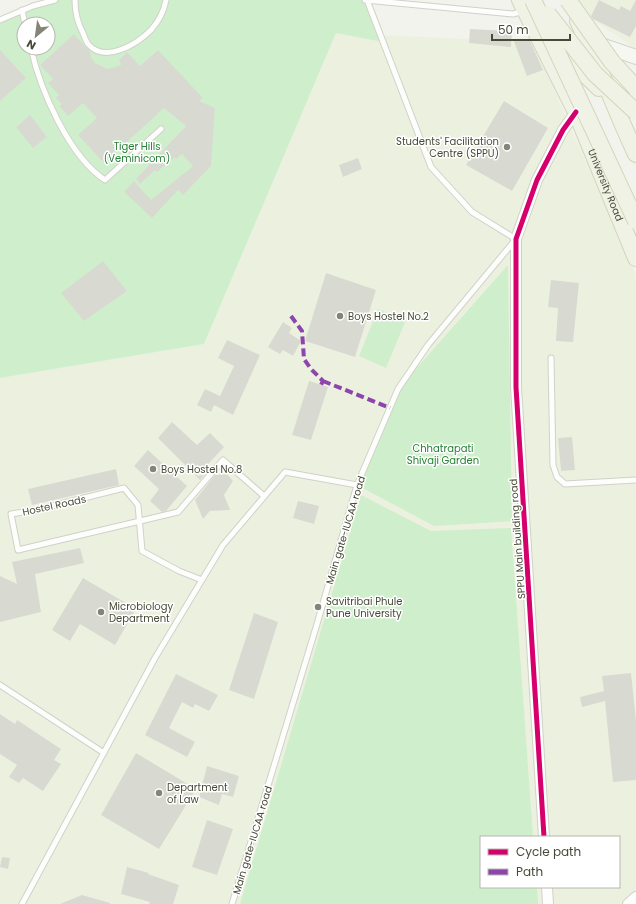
<svg xmlns="http://www.w3.org/2000/svg" width="636" height="904" viewBox="0 0 636 904" font-family="Poppins,sans-serif">
<style>
.education{fill:#ecf1df;fill-rule:evenodd}
.green{fill:#cfefcc;fill-rule:evenodd}
.building{fill:#d8dad2}
.lines{fill:none;stroke-linecap:round;stroke-linejoin:round}
.lane-casing{stroke:#d0d1ca;stroke-width:7}
.street-casing{stroke:#d0d1ca;stroke-width:12}
.secondary-casing{stroke:#d0d5c5;stroke-width:16}
.primary-casing{stroke:#d0d6b9;stroke-width:18}
.lane{stroke:#fdfdfc;stroke-width:5}
.street{stroke:#fdfdfc;stroke-width:10}
.secondary{stroke:#f5f7f0;stroke-width:14}
.primary{stroke:#eff2e5;stroke-width:16}
.primary-bridge-casing{stroke:#d0d6b9;stroke-width:18;stroke-linecap:butt}
.primary-bridge{stroke:#eff2e5;stroke-width:16}
.quiet{stroke:#8e44ad;stroke-width:4;stroke-dasharray:8 4;stroke-linecap:butt}
.cycleway-casing{stroke:#fff;stroke-width:8}
.cycleway{stroke:#d6006c;stroke-width:5}
.poi-dot{fill:#848577;stroke:#fff;stroke-width:1.5}
.labels{text-anchor:middle;stroke-width:3;stroke-linejoin:round;paint-order:stroke}
.poi-label{font-size:10px;fill:#484a37;stroke:#fff;text-anchor:start}
.park-label{font-size:10px;fill:#268034;stroke:#fff}
.street-label{font-size:10px;fill:#484a37;stroke:#fff}
</style>
<rect width="100%" height="100%" fill="#f2f3ed"/>
<path class="education" d="M 578,0 L 636,0 L 636,49 L 589,17 Z
M 336,33 L 533,42 L 636,275 L 636,904 L 0,904 L 0,378 L 204,344 ZM 481,837 L 619,837 L 619,887 L 481,887 Z"/>
<path class="green" d="M 57,0 L 367,0 L 383,42 L 336,33 L 204,344 L 0,378 L 0,20 ZM 24,24 L 48,24 L 48,48 L 24,48 Z
M 508,265 L 512,521 L 434,526 L 357,485 L 398,389 Z
M 378,309 L 406,320 L 386,368 L 359,356 Z
M 361,495 L 431,531 L 511,528 L 533,837 L 481,837 L 481,887 L 537,887 L 538,904 L 240,904 Z"/>
<path class="building" d="M 599,0 L 619,10 L 621,6 L 630,11 L 636,0 L 636,26 L 630,37 L 593,19 L 591,16 Z
M 470,29 L 512,31 L 511,47 L 469,43 Z
M 74,34 L 90,52 L 91,58 L 95,63 L 108,69 L 121,65 L 119,60 L 127,52 L 140,66 L 158,50 L 203,98 L 199,101 L 215,108 L 211,166 L 183,195 L 178,190 L 152,218 L 124,192 L 134,181 L 151,200 L 193,166 L 182,154 L 176,159 L 175,157 L 157,172 L 155,170 L 140,184 L 136,179 L 186,126 L 164,108 L 104,163 L 78,135 L 97,118 L 83,103 L 68,116 L 59,106 L 62,104 L 56,98 L 59,95 L 48,83 L 53,79 L 40,65 Z
M 513,39 L 530,41 L 543,70 L 527,76 Z
M 0,50 L 26,78 L 0,101 Z
M 504,101 L 548,128 L 512,191 L 466,165 Z
M 30,115 L 47,137 L 33,148 L 16,127 Z
M 358,158 L 362,169 L 343,177 L 339,165 Z
M 103,261 L 127,291 L 84,321 L 61,293 Z
M 326,273 L 376,290 L 355,357 L 305,341 Z
M 551,280 L 579,283 L 573,342 L 556,341 L 558,308 L 548,307 Z
M 283,322 L 292,328 L 289,333 L 301,341 L 293,356 L 283,350 L 280,354 L 268,347 Z
M 227,340 L 260,355 L 233,415 L 214,405 L 211,412 L 197,405 L 205,389 L 220,396 L 234,366 L 218,358 Z
M 309,381 L 328,387 L 311,440 L 292,435 Z
M 172,422 L 197,445 L 210,433 L 224,447 L 197,476 L 204,475 L 200,480 L 158,438 Z
M 572,437 L 575,470 L 561,471 L 558,438 Z
M 148,450 L 187,486 L 166,511 L 162,512 L 150,501 L 159,489 L 134,466 Z
M 116,469 L 119,485 L 32,505 L 28,489 Z
M 227,474 L 233,481 L 224,495 L 230,510 L 210,511 L 203,519 L 195,500 L 215,475 Z
M 298,501 L 319,506 L 314,524 L 293,518 Z
M 80,548 L 84,563 L 35,574 L 41,612 L 0,622 L 0,576 L 17,584 L 12,562 Z
M 83,578 L 136,609 L 115,645 L 80,624 L 70,641 L 52,630 Z
M 254,613 L 278,622 L 254,699 L 229,690 Z
M 631,673 L 636,721 L 636,780 L 613,782 L 605,701 L 582,707 L 580,697 L 604,691 L 602,676 Z
M 176,674 L 218,695 L 209,711 L 195,704 L 193,708 L 182,702 L 169,728 L 195,742 L 187,757 L 145,735 Z
M 0,714 L 15,724 L 17,720 L 61,749 L 54,760 L 61,764 L 43,791 L 23,778 L 19,783 L 9,777 L 17,765 L 0,754 Z
M 136,753 L 196,789 L 159,849 L 101,815 Z
M 207,766 L 239,776 L 233,797 L 222,794 L 219,805 L 199,797 Z
M 207,820 L 233,829 L 217,875 L 192,867 Z
M 2,857 L 10,858 L 8,869 L 0,867 Z
M 127,867 L 149,873 L 148,874 L 179,885 L 173,904 L 149,904 L 150,902 L 121,894 Z
M 82,895 L 110,903 L 110,904 L 60,904 Z"/>
<g class="lines">
<g class="lane-casing">
<path id="lane" d="M 75,0 C 75,12 77,22 83,33 C 84,36 86,41 88,44 C 105,64 137,44 151,30 C 158,22 164,11 166,0
M 365,0 L 513,14 L 524,11
M 22,10 L 25,24
M 0,20 L 33,6 L 55,0
M 31,48 C 40,90 69,156 105,180 L 161,129
M 551,358 L 553,465 L 557,477 L 565,484 L 636,480
M 202,580 L 179,571 L 142,551 L 138,505 L 124,488 L 36,510 L 11,514 L 18,550 L 178,512 L 223,460 L 264,496
M 0,685 L 104,753
M 22,904 L 155,658 L 223,545 L 285,472 L 357,485
M 232,904 L 317,624 L 357,485 L 398,389 L 428,345 L 516,239 L 472,212 L 431,167 L 367,0"/>
</g>
<g class="street-casing">
<path id="street" d="M 544,837 L 516,387 L 516,239 L 537,180 L 563,130 L 576,112
M 547,887 L 548,904
M 628,904 L 636,897"/>
</g>
<g class="secondary-casing">
<path id="secondary" d="M 596,40 L 601,45 L 636,57"/>
</g>
<g class="primary-casing">
<g id="primary">
<path id="s1" d="M 520,0 L 576,112 L 636,258"/>
<path d="M 578,21 C 599,64 615,110 636,154"/>
<path d="M 553,43 L 599,88"/>
</g>
</g>
<use href="#lane" class="lane"/>
<use href="#street" class="street"/>
<use href="#secondary" class="secondary"/>
<use href="#primary" class="primary"/>
<g class="primary-bridge-casing">
<path id="primary-bridge" d="M 533,0 L 636,221
M 568,0 L 612,62 L 636,88
M 548,14 L 595,74 L 636,112"/>
</g>
<use href="#primary-bridge" class="primary-bridge"/>
<path class="quiet" d="M 291,316 L 302,331 L 304,359 L 311,369 L 323,381 L 321,385
M 323,381 L 390,408"/>
<g class="cycleway-casing">
<path id="cycleway" d="M 544,837 L 516,387 L 516,239 L 537,180 L 563,130 L 576,112"/>
</g>
<use href="#cycleway" class="cycleway"/>
</g>
<g class="poi-dot">
<circle cx="507" cy="147" r="4"/>
<circle cx="340" cy="316" r="4"/>
<circle cx="153" cy="469" r="4"/>
<circle cx="318" cy="607" r="4"/>
<circle cx="101" cy="612" r="4"/>
<circle cx="159" cy="793" r="4"/>
</g>
<g class="labels">
<g class="poi-label">
<text x="499" y="145" text-anchor="end">Students' Facilitation<tspan x="499" dy="12">Centre (SPPU)</tspan></text>
<text x="348" y="320">Boys Hostel No.2</text>
<text x="161" y="473">Boys Hostel No.8</text>
<text x="326" y="605">Savitribai Phule<tspan x="326" dy="12">Pune University</tspan></text>
<text x="109" y="610">Microbiology<tspan x="109" dy="12">Department</tspan></text>
<text x="167" y="791">Department<tspan x="167" dy="12">of Law</tspan></text>
</g>
<g class="park-label">
<text x="137" y="150">Tiger Hills<tspan x="137" dy="12">(Veminicom)</tspan></text>
<text x="443" y="452">Chhatrapati<tspan x="443" dy="12">Shivaji Garden</tspan></text>
</g>
<g class="street-label">
<text dy="4" stroke="none"><textPath href="#s1" startOffset="204">University Road</textPath></text>
<text transform="translate(54 505) rotate(-12)" y="4">Hostel Roads</text>
<text transform="translate(345 530) rotate(-73)" y="4">Main gate-IUCAA road</text>
<text transform="translate(517 539) rotate(-94)" y="4">SPPU Main building road</text>
<text transform="translate(252 840) rotate(-73)" y="4">Main gate-IUCAA road</text>
</g>
</g>
<rect x="480" y="836" width="140" height="52" fill="#ffffff" stroke="#b6b7af"/>
<rect x="488" y="849" width="20" height="6" fill="#d6006c" stroke="#b6b7af"/>
<text x="516" y="856" font-size="12" fill="#484a37">Cycle path</text>
<rect x="488" y="869" width="20" height="6" fill="#8e44ad" stroke="#b6b7af"/>
<text x="516" y="876" font-size="12" fill="#484a37">Path</text>
<g transform="translate(36 36) rotate(209)"><circle r="19" fill="#ffffff" stroke="#b6b7af"/>
<path d="M0-3L7 15L0 10L-7 15Z" fill="#848577"/>
<text y="-6" font-size="11" font-weight="bold" text-anchor="middle" fill="#484a37">N</text>
</g>
<path d="M492 34v6h78v-6" fill="none" stroke="#484a37" stroke-width="2"/>
<text x="498" y="34" font-size="12" fill="#484a37" stroke="#ffffff" stroke-width="3" paint-order="stroke">50 m</text>
</svg>
